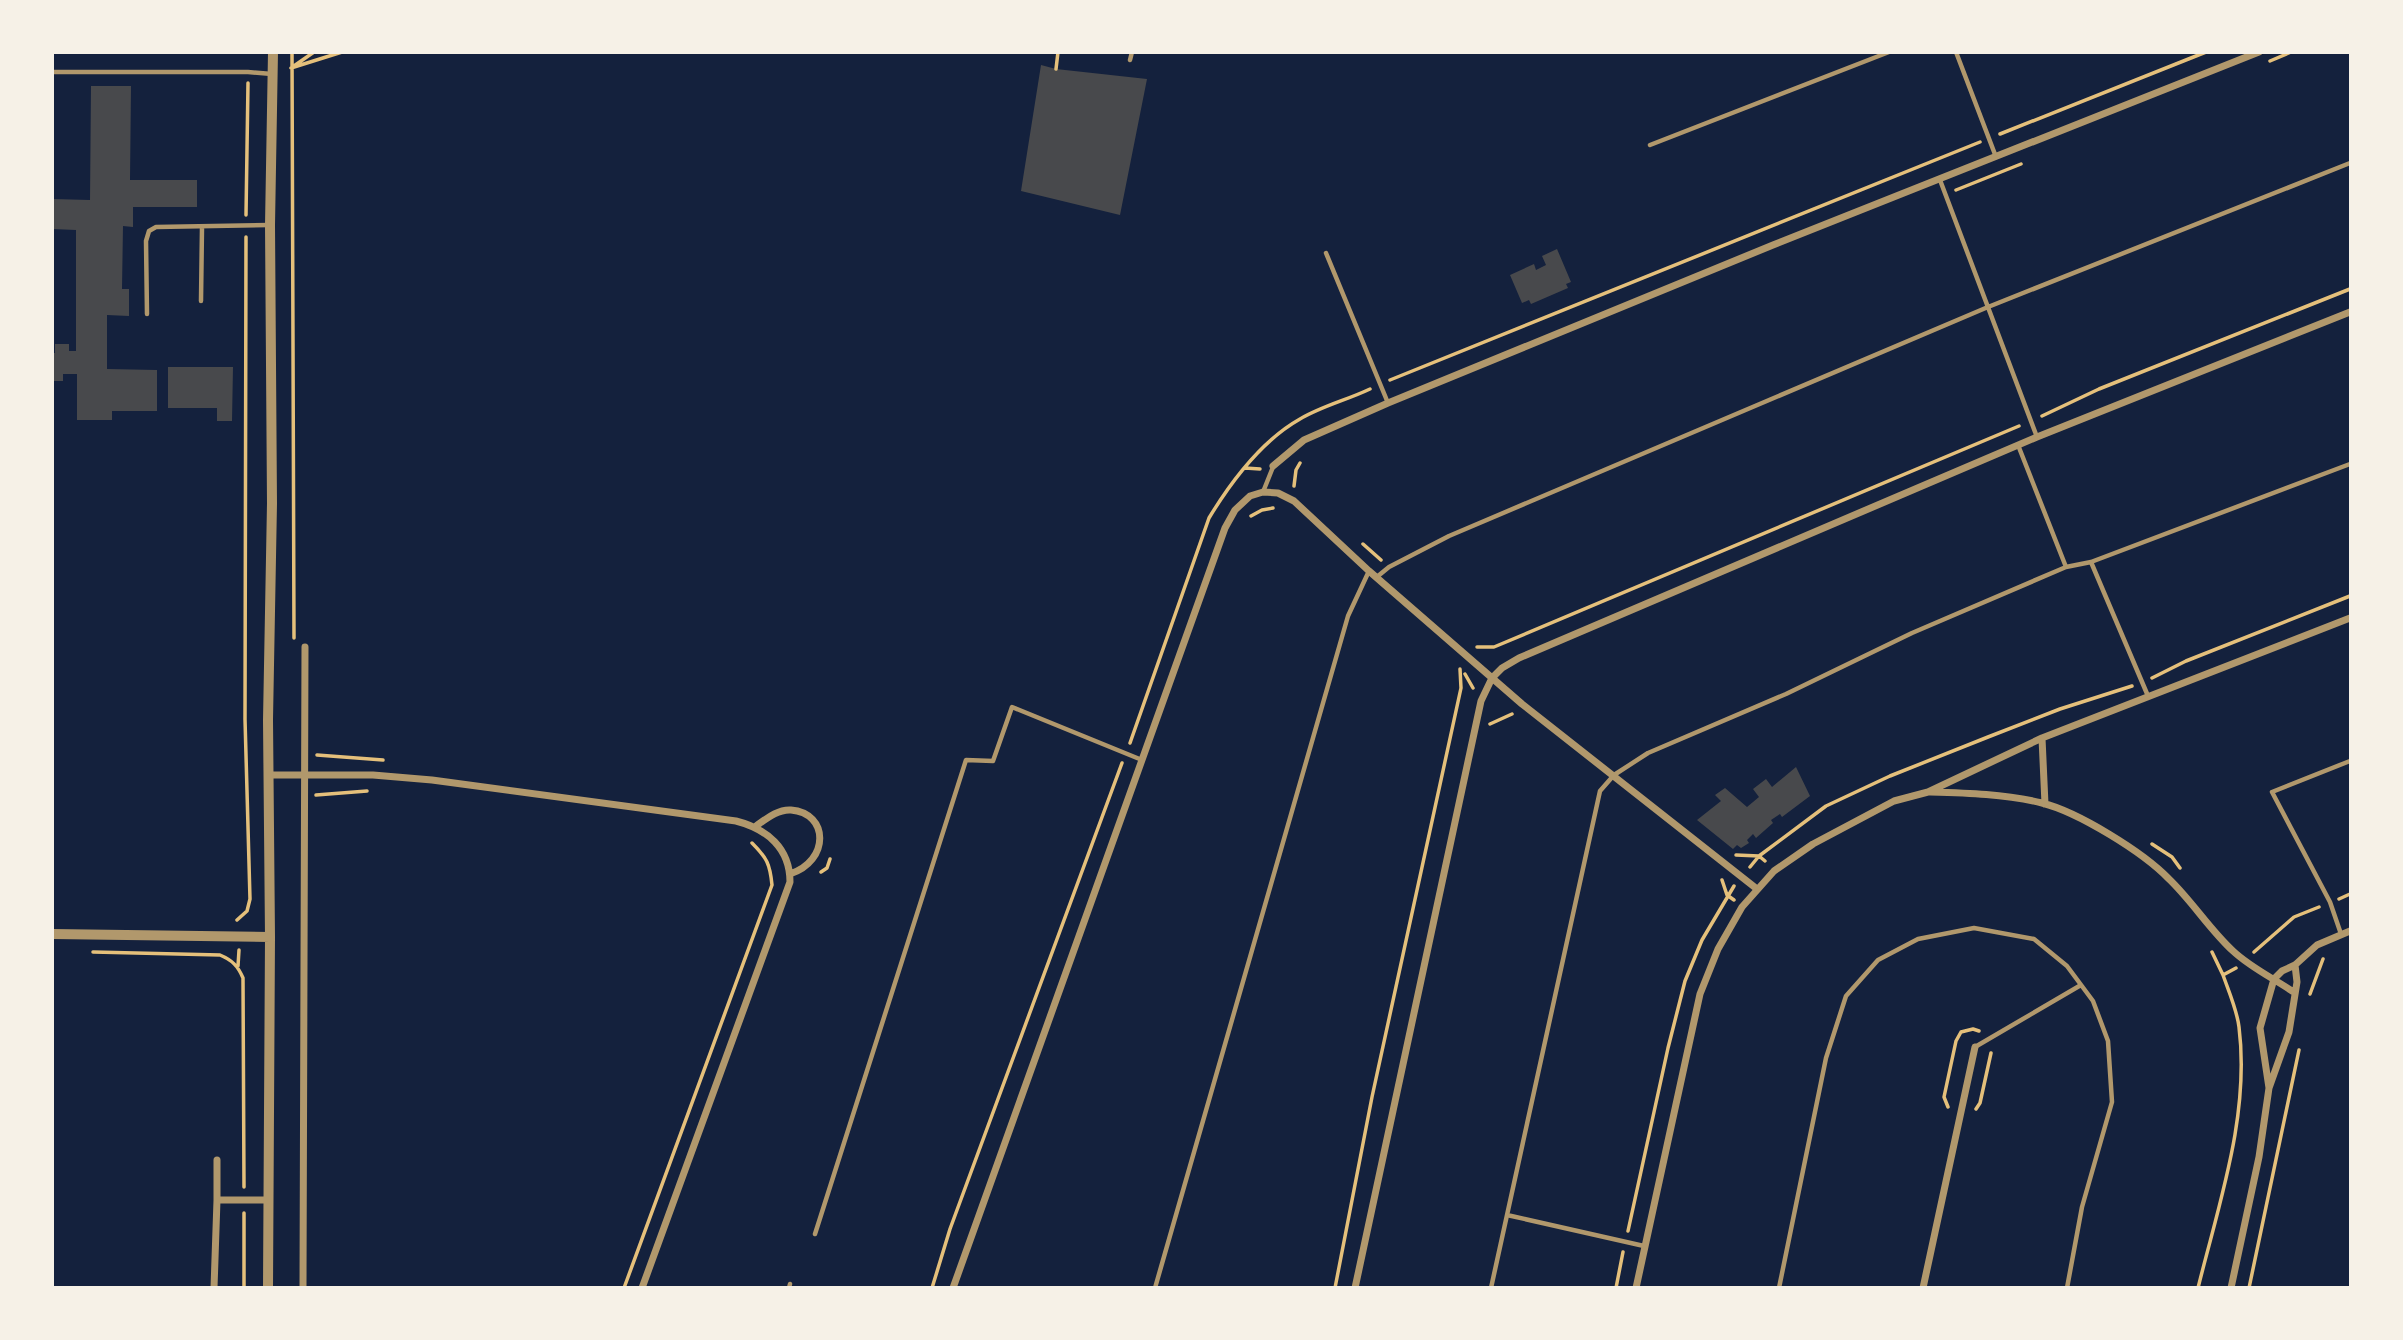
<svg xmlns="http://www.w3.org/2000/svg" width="2403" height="1340" viewBox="0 0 2403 1340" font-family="'Titillium Web',sans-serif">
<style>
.building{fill:#48494c}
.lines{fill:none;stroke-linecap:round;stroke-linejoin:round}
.path{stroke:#e5c07b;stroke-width:3.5}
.service{stroke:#b1986c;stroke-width:4.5}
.minor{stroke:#b1986c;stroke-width:7}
.tertiary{stroke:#b1986c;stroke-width:10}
</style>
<rect width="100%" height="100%" fill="#14213d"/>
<path class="building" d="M 1041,65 L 1056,69 L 1147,79 L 1120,215 L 1021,191 Z
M 91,86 L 131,86 L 130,180 L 197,180 L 197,207 L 133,207 L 133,227 L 123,226 L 122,289 L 129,289 L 129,316 L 107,315 L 107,369 L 157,370 L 157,411 L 112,411 L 112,420 L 77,420 L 77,374 L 63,374 L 63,381 L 52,381 L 52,353 L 55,353 L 55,344 L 69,344 L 69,351 L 76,351 L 76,230 L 52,229 L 52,199 L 90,200 Z
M 1557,249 L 1571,282 L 1566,284 L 1568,288 L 1531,304 L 1529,300 L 1522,303 L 1510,275 L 1534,264 L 1536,270 L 1546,265 L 1542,256 Z
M 168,367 L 233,367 L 232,421 L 217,421 L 217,408 L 168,408 Z
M 1796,767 L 1810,796 L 1782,817 L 1780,814 L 1771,820 L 1773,823 L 1756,838 L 1753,834 L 1747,840 L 1749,843 L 1741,848 L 1737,845 L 1733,849 L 1697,820 L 1721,801 L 1715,795 L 1725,788 L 1747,807 L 1759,797 L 1753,789 L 1766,779 L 1772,787 Z"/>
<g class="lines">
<path class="path" d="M 292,52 L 294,638
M 314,52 L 291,68 L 342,52
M 2270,61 L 2291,52
M 1056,69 L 1058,52
M 2000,134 L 2206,52
M 1956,190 L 2021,164
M 246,215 L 248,83
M 1390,380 L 1980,142
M 2042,416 L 2099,389 L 2350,289
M 1245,468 L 1260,469
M 1294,486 L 1296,470 L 1300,463
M 1251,516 L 1262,510 L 1273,508
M 1363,544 L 1381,560
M 1477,647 L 1494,647 L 2019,426
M 1465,674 L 1473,688
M 2152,678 L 2186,661 L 2350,596
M 1490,724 L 1512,714
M 1130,743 L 1209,518 C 1232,480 1261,441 1300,419 C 1322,406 1347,400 1370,389
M 317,755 L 383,760
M 316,795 L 367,791
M 2152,844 L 2172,857 L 2180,868
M 1736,855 L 1759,856 L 1765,861
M 1750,867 L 1759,856 L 1826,806 L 1890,776 L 1988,737 L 2060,709 L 2132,686
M 821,872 L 827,868 L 830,859
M 1722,880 L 1727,895 L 1734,900
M 2339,899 L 2350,894
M 237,920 L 247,911 L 250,899 L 245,719 L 246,237
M 93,952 L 220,955 C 232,960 238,966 243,978 L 244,1187
M 2212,952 L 2223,975
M 2254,952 L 2294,917 L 2319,907
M 238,966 L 239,950
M 2310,994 L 2323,959
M 1948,1107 L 1944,1097 L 1956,1041 L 1961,1032 L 1973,1029 L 1979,1031
M 1976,1109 L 1980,1103 L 1991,1053
M 244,1213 L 244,1288
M 1628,1231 L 1668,1048 L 1685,981 L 1702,940 L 1734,886
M 624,1288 L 772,885 C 770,864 767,858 752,843
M 932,1288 L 950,1229 L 1122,763
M 1335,1288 L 1372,1097 L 1461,688 L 1460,669
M 1616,1288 L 1623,1252
M 2198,1288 C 2219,1203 2250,1115 2239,1027 C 2237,1010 2229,992 2223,975 L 2236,968
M 2249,1288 L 2299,1050"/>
<path class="service" d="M 1956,52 L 1996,157
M 1130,60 L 1132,52
M 52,72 L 248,72 L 272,74
M 1650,145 L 1889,52
M 1940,180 L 2037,437
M 1326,253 L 1388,403
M 201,301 L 202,227
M 147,314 L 146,241 L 149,231 L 156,227 L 269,225
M 2018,445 L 2066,567
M 1263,492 L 1273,467
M 2091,562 L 2148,696
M 1378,576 L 1389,567 L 1449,536 L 1988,307 L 2350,163
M 2341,934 L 2330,902 L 2272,792 L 2350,761
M 1975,1047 L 2081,985
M 1507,1215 L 1644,1246
M 815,1234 L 966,760 L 993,761 L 1012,707 L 1142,760
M 789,1288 L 790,1284
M 1155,1288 L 1348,616 L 1369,571
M 1491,1288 L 1600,791 L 1614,775 L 1648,753 L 1786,694 L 1912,633 L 2066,567 L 2091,562 L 2350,464
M 1779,1288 L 1826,1058 L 1846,996 L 1878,960 L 1918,939 L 1974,928 L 2034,939 L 2067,966 L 2093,1001 L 2108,1041 L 2112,1102 L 2082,1207 L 2067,1288"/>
<path class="minor" d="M 1273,466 L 1304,440 L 1388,403 L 1773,245 L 2259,52
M 2042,738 L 2045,804
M 268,775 L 373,775 L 432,780 L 736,821 C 767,829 790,848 790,882 L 642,1288
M 1930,792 C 1967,793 2005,794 2042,803 C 2078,812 2143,852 2169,879 C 2192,901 2210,930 2233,951 C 2251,968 2275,979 2295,993
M 756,826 C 766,819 778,809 791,810 C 829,813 830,861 790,874
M 2269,1088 L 2260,1028 L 2274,979 L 2282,971 L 2295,965 L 2317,945 L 2350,931
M 217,1200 L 217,1160
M 214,1288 L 217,1200 L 268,1200
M 303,1288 L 305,647
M 953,1288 L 1225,528 L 1235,510 L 1250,496 L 1263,492 L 1278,493 L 1294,501 L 1369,571 L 1522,704 L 1757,889
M 1355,1288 L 1481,701 L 1492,678 L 1502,668 L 1519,658 L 2037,437 L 2350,312
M 1636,1288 L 1700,994 L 1718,949 L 1742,907 L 1774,871 L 1813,844 L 1894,801 L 1928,792 L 2042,738 L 2350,618
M 1923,1288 L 1975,1047
M 2231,1288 L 2259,1157 L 2269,1088 L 2289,1032 L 2297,982 L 2295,965"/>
<path class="tertiary" d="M 52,934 L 270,937
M 268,1288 L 270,937 L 268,720 L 272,503 L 270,225 L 273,52"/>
</g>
<rect width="2403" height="1340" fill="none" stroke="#f6f1e7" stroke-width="108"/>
</svg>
